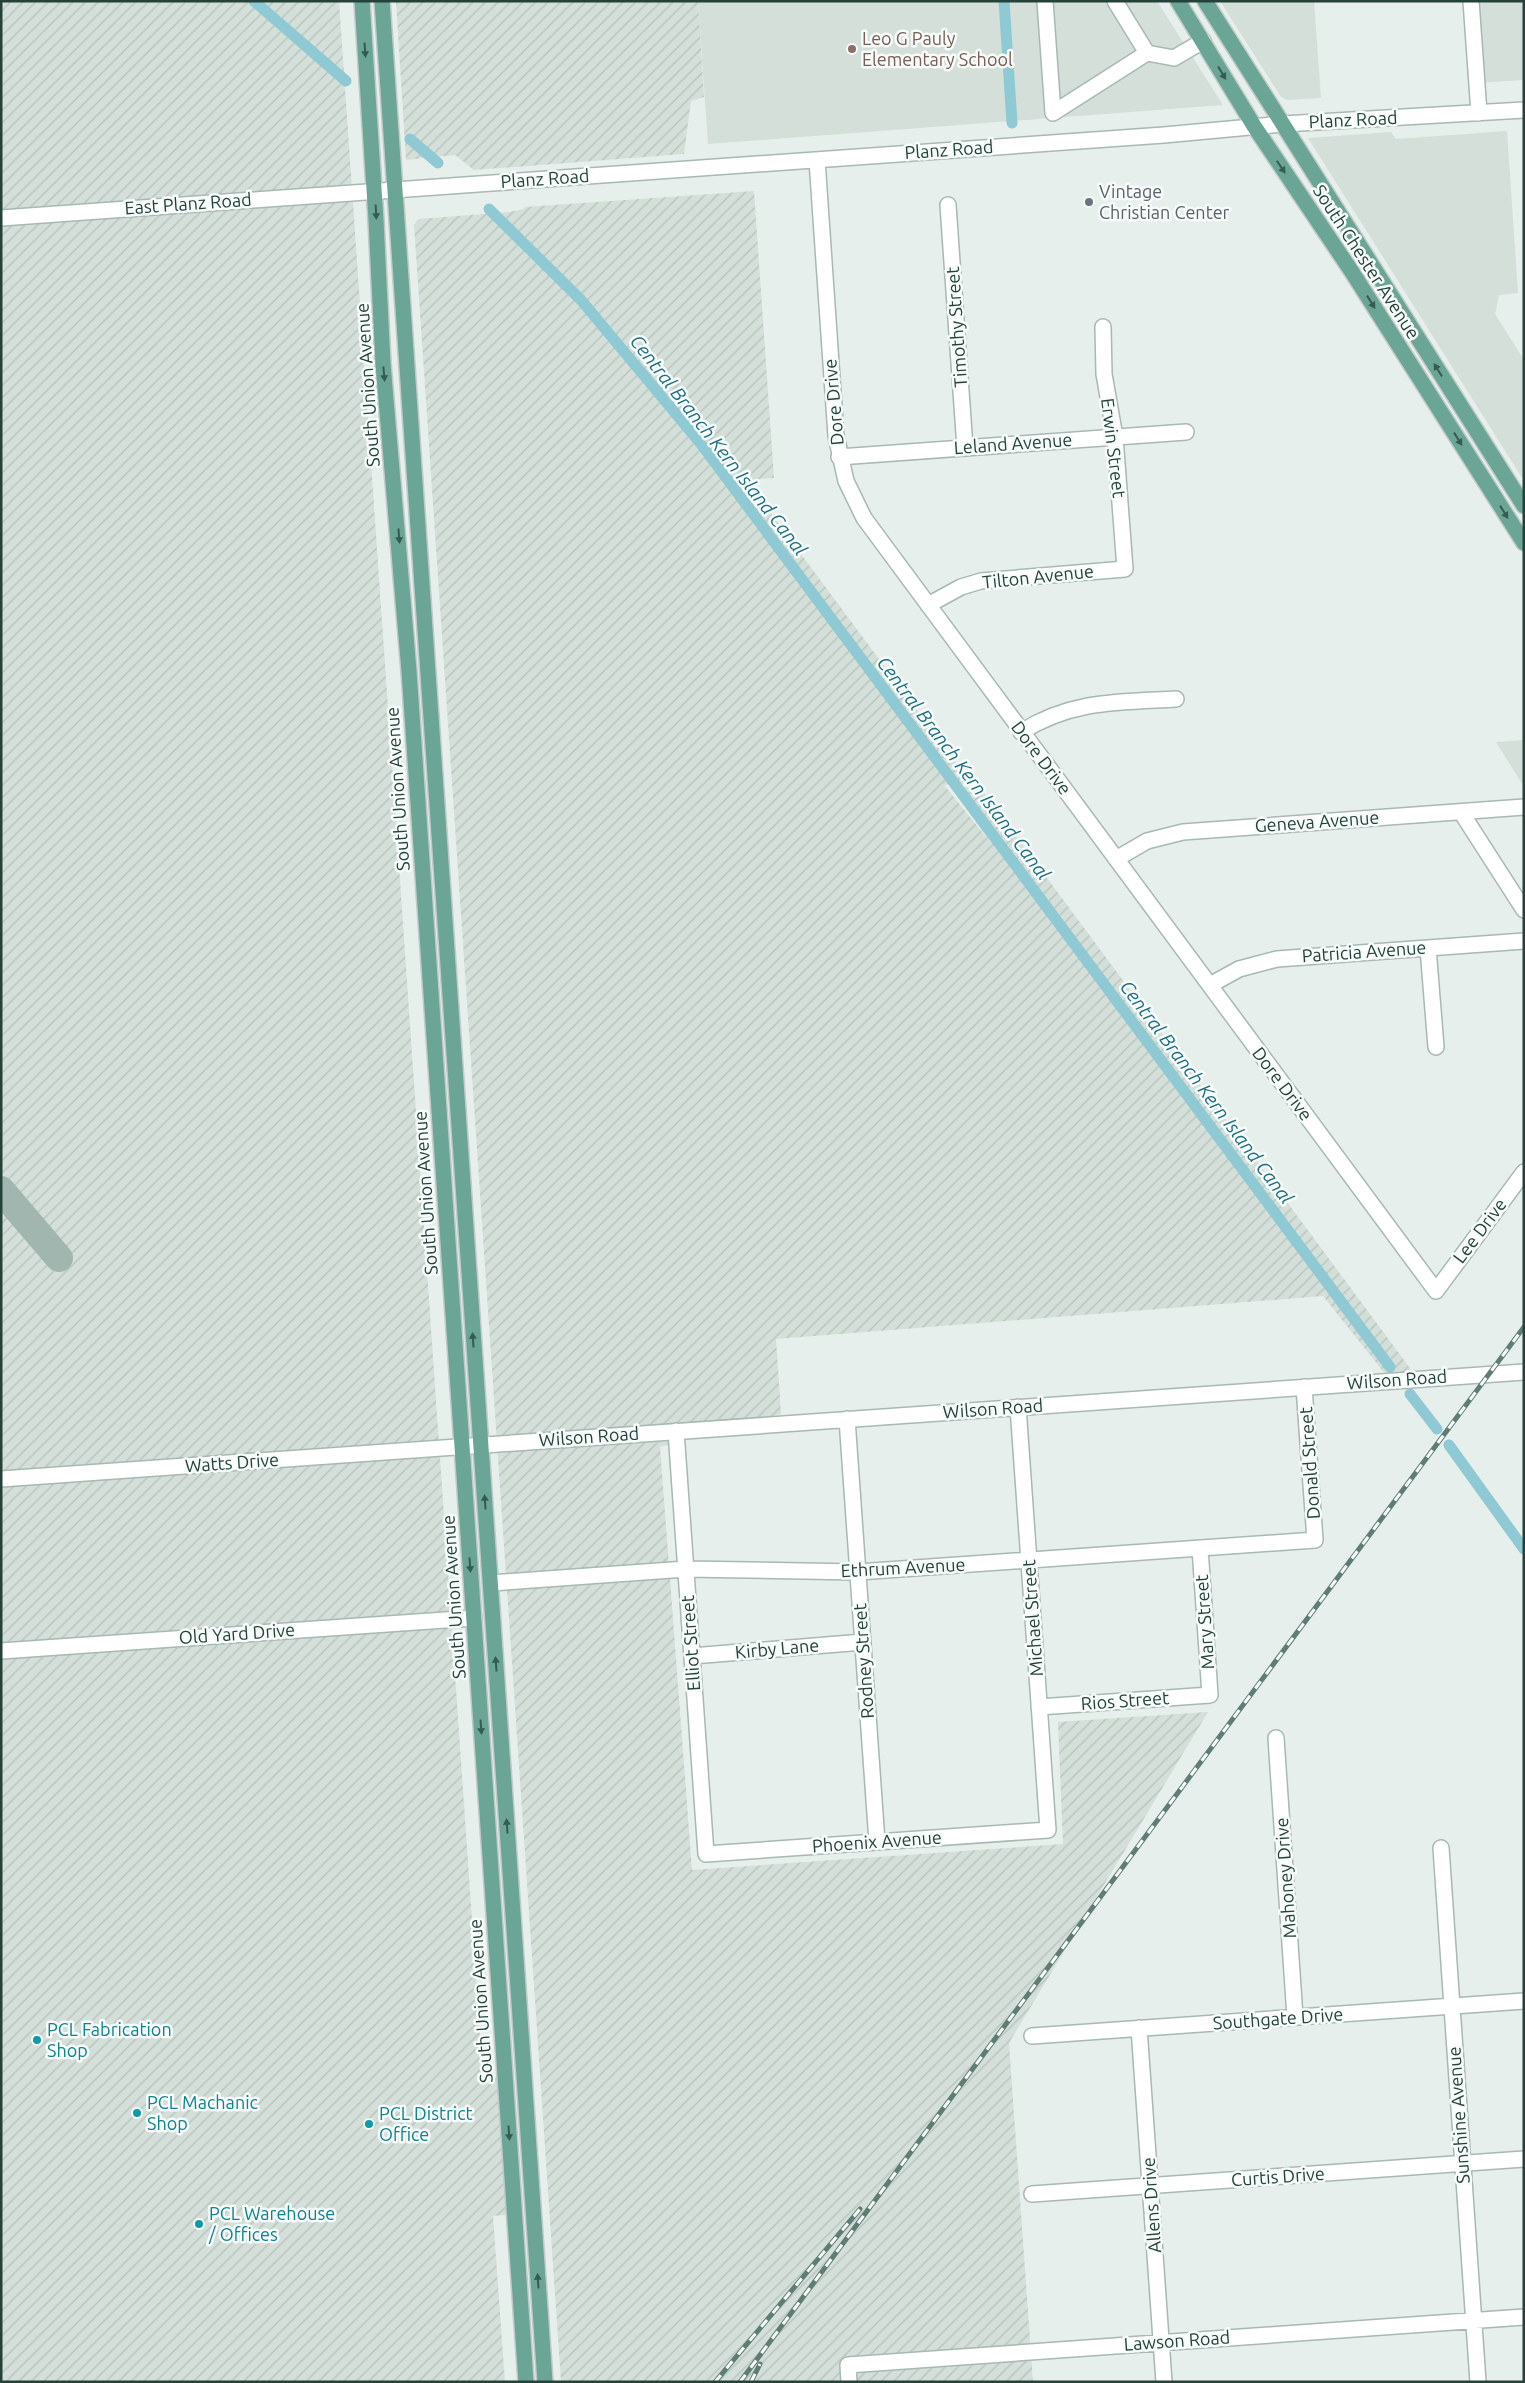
<svg xmlns="http://www.w3.org/2000/svg" width="1525" height="2383" viewBox="0 0 1525 2383" font-family="Ubuntu,sans-serif">
<style>
.built{fill:#d4dfda}
.industrial{fill:url(#industrial-furrows)}
.lines{fill:none;stroke-linecap:round;stroke-linejoin:round}
.canal{stroke:#8ec9d4;stroke-width:11}
.taxiway{stroke:#a2b6b0;stroke-width:28}
.minor-casing{stroke:#a8b8b2;stroke-width:18}
.major-casing{stroke:#c2cac8;stroke-width:18}
.minor{stroke:#fff;stroke-width:15}
.major{stroke:#6aa596;stroke-width:15}
.rail-casing{stroke:#5f7d75;stroke-width:5}
.rail{stroke:#f7fbf9;stroke-width:3;stroke-dasharray:9;stroke-linecap:butt}
.oneway{fill:#365b51}
.education-dot{fill:#8d6e63;stroke:#f7fbf9;stroke-width:2}
.worship-dot{fill:#6b7280;stroke:#f7fbf9;stroke-width:2}
.culture-dot{fill:#0f9aa8;stroke:#f7fbf9;stroke-width:2}
.labels{text-anchor:middle;stroke-width:5;stroke-linejoin:round;paint-order:stroke}
.education-label{font-size:18px;fill:#785e54;stroke:#f7fbf9;text-anchor:start}
.street-label{font-size:18px;fill:#24423a;stroke:#f7fbf9}
.worship-label{font-size:18px;fill:#5b616d;stroke:#f7fbf9;text-anchor:start}
.culture-label{font-size:18px;fill:#0d838f;stroke:#f7fbf9;text-anchor:start}
.water-label{font-size:19px;font-style:italic;fill:#1c6f80;stroke:#f7fbf9}
</style>
<defs>
<pattern id="industrial-furrows" width="10" height="10" patternUnits="userSpaceOnUse" patternTransform="scale(1.25)"><rect width="10" height="10" fill="#d4dfda"/><path d="M-1 1l2-2M0 10L10 0M9 11l2-2" fill="none" stroke="#b6c1bc"/></pattern>
</defs>
<rect width="100%" height="100%" fill="#e6efeb"/>
<path class="built" d="M 698,1 L 1157,1 L 1223,105 L 708,144 Z
M 1220,1 L 1314,1 L 1321,98 L 1287,100 L 1281,97 Z
M 1471,1 L 1524,1 L 1524,80 L 1477,83 Z
M 1507,131 L 1518,293 L 1499,295 L 1495,314 L 1524,360 L 1524,481 L 1308,138 L 1391,132 L 1396,139 Z
M 1524,740 L 1524,787 L 1496,742 Z"/>
<path class="industrial" d="M 1,1 L 339,1 L 483,2078 L 505,2076 L 515,2214 L 493,2216 L 505,2382 L 1,2382 Z
M 396,1 L 698,1 L 704,97 L 691,101 L 684,154 L 474,170 L 455,155 L 406,160 Z
M 754,191 L 774,478 L 751,480 L 743,476 L 971,783 L 944,785 L 991,843 L 951,788 L 979,786 L 1418,1379 L 1390,1380 L 1323,1296 L 776,1339 L 781,1414 L 660,1447 L 692,1870 L 1063,1844 L 1058,1722 L 1208,1712 L 1009,2043 L 1033,2382 L 561,2382 L 414,225 L 419,219 L 509,212 L 524,209 L 525,207 Z"/>
<g class="lines">
<path class="canal" d="M 254,1 L 346,81
M 1004,1 L 1012,123
M 410,139 L 438,163
M 489,209 L 581,300 L 701,444 L 1390,1367
M 1410,1394 L 1437,1429
M 1449,1445 L 1524,1549"/>
<path class="taxiway" d="M 1,1190 L 59,1258"/>
<g class="minor-casing">
<path id="minor" d="M 1045,1 L 1053,113 L 1147,53 L 1174,58 L 1203,41
M 1115,1 L 1147,53
M 1471,1 L 1479,113
M 817,160 L 836,436 L 846,481 L 864,518 L 1436,1291 L 1524,1172
M 948,205 L 965,448
M 1,218 L 1164,135 L 1283,124 L 1524,110
M 839,457 L 1186,432
M 928,605 L 961,587 L 981,581 L 1125,569 L 1115,437 L 1104,374 L 1103,327
M 1021,732 C 1072,700 1119,702 1176,699
M 1461,812 L 1524,910
M 1116,859 L 1147,841 L 1183,832 L 1524,807
M 1428,948 L 1436,1047
M 1210,985 L 1239,969 L 1277,959 L 1524,941
M 847,1419 L 877,1842
M 676,1431 L 706,1854 L 1048,1830 L 1018,1407
M 1,1479 L 1524,1372
M 491,1583 L 686,1569 L 858,1572 L 1315,1540 L 1304,1387
M 1,1651 L 474,1618
M 692,1656 L 863,1642
M 1039,1707 L 1210,1695 L 1200,1548
M 1276,1738 L 1295,2017
M 1441,1848 L 1478,2382
M 1139,2028 L 1164,2382
M 1032,2036 L 1524,2001
M 1032,2194 L 1524,2159
M 849,2382 L 848,2365 L 1524,2317"/>
</g>
<g class="major-casing">
<path id="major" d="M 362,1 L 376,220 L 383,364 L 409,671 L 526,2382
M 382,1 L 545,2382
M 1178,1 L 1254,126 L 1352,272 L 1524,543
M 1205,1 L 1524,506"/>
</g>
<use href="#minor" class="minor"/>
<use href="#major" class="major"/>
<g class="rail-casing">
<path id="rail" d="M 715,2382 L 860,2209
M 740,2382 L 1524,1327
M 751,2382 L 760,2364"/>
</g>
<use href="#rail" class="rail"/>
</g>
<defs><path id="oneway-solid" d="M-6-.8H1V-3.2L6.5 0L1 3.2V.8H-6Z" transform="scale(1.25)"/></defs>
<g class="oneway">
<use href="#oneway-solid" transform="translate(365 50) rotate(86)"/>
<use href="#oneway-solid" transform="translate(1222 73) rotate(59)"/>
<use href="#oneway-solid" transform="translate(1281 167) rotate(56)"/>
<use href="#oneway-solid" transform="translate(376 212) rotate(87)"/>
<use href="#oneway-solid" transform="translate(1371 302) rotate(58)"/>
<use href="#oneway-solid" transform="translate(1438 370) rotate(-122)"/>
<use href="#oneway-solid" transform="translate(384 374) rotate(85)"/>
<use href="#oneway-solid" transform="translate(1458 439) rotate(58)"/>
<use href="#oneway-solid" transform="translate(1504 512) rotate(58)"/>
<use href="#oneway-solid" transform="translate(399 536) rotate(86)"/>
<use href="#oneway-solid" transform="translate(473 1340) rotate(-94)"/>
<use href="#oneway-solid" transform="translate(485 1502) rotate(-94)"/>
<use href="#oneway-solid" transform="translate(470 1565) rotate(86)"/>
<use href="#oneway-solid" transform="translate(496 1664) rotate(-94)"/>
<use href="#oneway-solid" transform="translate(481 1727) rotate(86)"/>
<use href="#oneway-solid" transform="translate(507 1826) rotate(-94)"/>
<use href="#oneway-solid" transform="translate(509 2133) rotate(86)"/>
<use href="#oneway-solid" transform="translate(538 2281) rotate(-94)"/>
</g>
<circle class="education-dot" cx="852" cy="49" r="5"/>
<circle class="worship-dot" cx="1089" cy="202" r="5"/>
<g class="culture-dot">
<circle cx="37" cy="2040" r="5"/>
<circle cx="137" cy="2113" r="5"/>
<circle cx="369" cy="2124" r="5"/>
<circle cx="199" cy="2224" r="5"/>
</g>
<g class="labels">
<g class="education-label">
<text x="862" y="45">Leo G Pauly<tspan x="862" dy="21">Elementary School</tspan></text>
</g>
<g class="street-label">
<text transform="translate(1353 120) rotate(-3)" y="6">Planz Road</text>
<text transform="translate(949 150) rotate(-4)" y="6">Planz Road</text>
<text transform="translate(545 179) rotate(-4)" y="6">Planz Road</text>
<text transform="translate(188 204) rotate(-4)" y="6">East Planz Road</text>
<text transform="translate(1366 262) rotate(57)" y="6">South Chester Avenue</text>
<text transform="translate(957 327) rotate(-94)" y="6">Timothy Street</text>
<text transform="translate(368 385) rotate(-94)" y="6">South Union Avenue</text>
<text transform="translate(834 402) rotate(-95)" y="6">Dore Drive</text>
<text transform="translate(1013 444) rotate(-4)" y="6">Leland Avenue</text>
<text transform="translate(1113 448) rotate(83)" y="6">Erwin Street</text>
<text transform="translate(1038 577) rotate(-6)" y="6">Tilton Avenue</text>
<text transform="translate(1041 758) rotate(53)" y="6">Dore Drive</text>
<text transform="translate(398 789) rotate(-94)" y="6">South Union Avenue</text>
<text transform="translate(1317 822) rotate(-4)" y="6">Geneva Avenue</text>
<text transform="translate(1364 952) rotate(-4)" y="6">Patricia Avenue</text>
<text transform="translate(1282 1084) rotate(53)" y="6">Dore Drive</text>
<text transform="translate(426 1193) rotate(-94)" y="6">South Union Avenue</text>
<text transform="translate(1480 1231) rotate(-53)" y="6">Lee Drive</text>
<text transform="translate(1397 1380) rotate(-4)" y="6">Wilson Road</text>
<text transform="translate(993 1409) rotate(-4)" y="6">Wilson Road</text>
<text transform="translate(589 1437) rotate(-4)" y="6">Wilson Road</text>
<text transform="translate(232 1463) rotate(-4)" y="6">Watts Drive</text>
<text transform="translate(1310 1463) rotate(-94)" y="6">Donald Street</text>
<text transform="translate(903 1568) rotate(-3)" y="6">Ethrum Avenue</text>
<text transform="translate(454 1597) rotate(-94)" y="6">South Union Avenue</text>
<text transform="translate(1033 1618) rotate(-94)" y="6">Michael Street</text>
<text transform="translate(1205 1622) rotate(-94)" y="6">Mary Street</text>
<text transform="translate(237 1634) rotate(-4)" y="6">Old Yard Drive</text>
<text transform="translate(691 1643) rotate(-94)" y="6">Elliot Street</text>
<text transform="translate(777 1649) rotate(-5)" y="6">Kirby Lane</text>
<text transform="translate(864 1661) rotate(-94)" y="6">Rodney Street</text>
<text transform="translate(1125 1701) rotate(-4)" y="6">Rios Street</text>
<text transform="translate(877 1842) rotate(-4)" y="6">Phoenix Avenue</text>
<text transform="translate(1286 1878) rotate(-94)" y="6">Mahoney Drive</text>
<text transform="translate(481 2001) rotate(-94)" y="6">South Union Avenue</text>
<text transform="translate(1278 2019) rotate(-4)" y="6">Southgate Drive</text>
<text transform="translate(1459 2115) rotate(-94)" y="6">Sunshine Avenue</text>
<text transform="translate(1278 2177) rotate(-4)" y="6">Curtis Drive</text>
<text transform="translate(1152 2205) rotate(-94)" y="6">Allens Drive</text>
<text transform="translate(1177 2341) rotate(-4)" y="6">Lawson Road</text>
</g>
<g class="worship-label">
<text x="1099" y="198">Vintage<tspan x="1099" dy="21">Christian Center</tspan></text>
</g>
<g class="culture-label">
<text x="47" y="2036">PCL Fabrication<tspan x="47" dy="21">Shop</tspan></text>
<text x="147" y="2109">PCL Machanic<tspan x="147" dy="21">Shop</tspan></text>
<text x="379" y="2120">PCL District<tspan x="379" dy="21">Office</tspan></text>
<text x="209" y="2220">PCL Warehouse<tspan x="209" dy="21">/ Offices</tspan></text>
</g>
<g class="water-label">
<text transform="translate(719 445) rotate(52)" y="7">Central Branch Kern Island Canal</text>
<text transform="translate(964 768) rotate(53)" y="7">Central Branch Kern Island Canal</text>
<text transform="translate(1207 1092) rotate(53)" y="7">Central Branch Kern Island Canal</text>
</g>
</g>
<rect width="1525" height="2383" fill="none" stroke="#24423a" stroke-width="5"/>
</svg>
